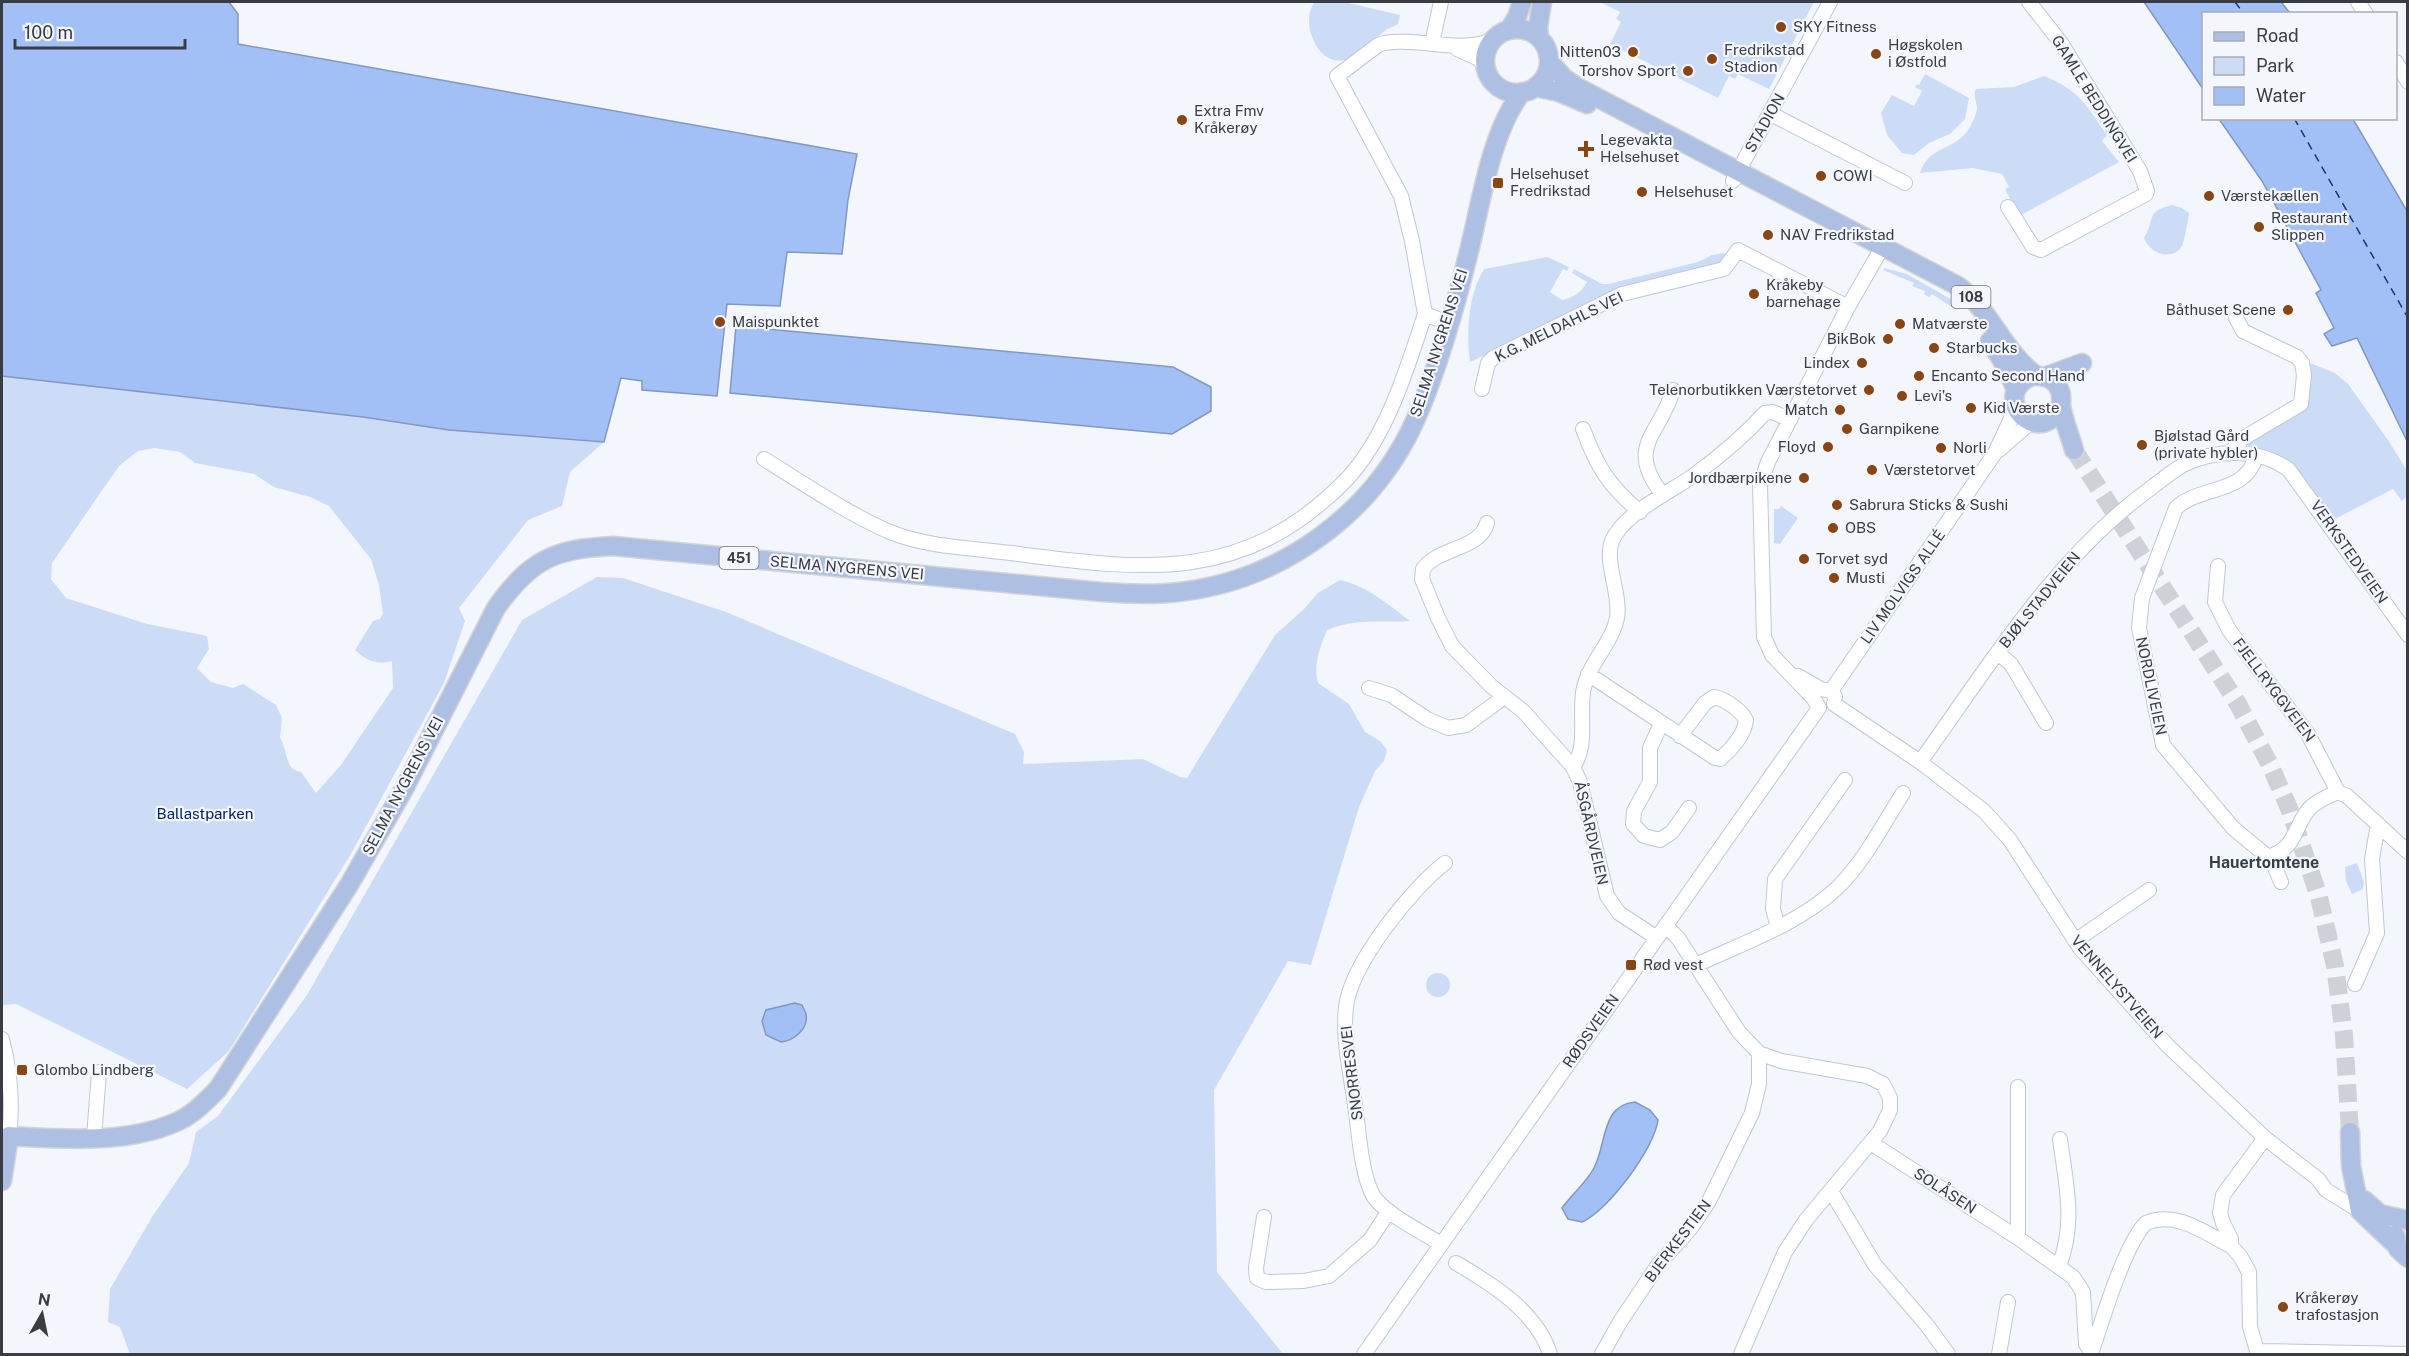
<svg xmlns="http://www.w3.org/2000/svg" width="2409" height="1356" viewBox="0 0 2409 1356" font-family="'Public Sans',sans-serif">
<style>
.green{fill:#ccdcf7;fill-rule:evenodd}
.water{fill:#a2bff6;stroke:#8298c0;stroke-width:1.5}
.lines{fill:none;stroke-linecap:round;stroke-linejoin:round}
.ferry{stroke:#123783;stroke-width:1.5;stroke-dasharray:8 6;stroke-linecap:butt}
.major-tunnel{stroke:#ced1d7;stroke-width:18;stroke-dasharray:18 9;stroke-linecap:butt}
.minor-casing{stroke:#bfc7d5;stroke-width:16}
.major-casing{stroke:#d3d4d5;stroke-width:21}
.minor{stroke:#fff;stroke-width:14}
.major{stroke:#adc0e3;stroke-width:18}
.poi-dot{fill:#884614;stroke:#f3f6fc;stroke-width:2}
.labels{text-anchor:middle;stroke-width:4.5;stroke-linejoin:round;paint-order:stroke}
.shield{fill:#f3f6fc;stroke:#71747a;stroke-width:1.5}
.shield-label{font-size:14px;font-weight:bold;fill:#393c42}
.poi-label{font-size:15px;fill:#393c42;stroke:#f3f6fc;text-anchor:start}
.street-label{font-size:15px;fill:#393c42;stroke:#f3f6fc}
.park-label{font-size:15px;fill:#01226d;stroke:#f3f6fc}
.neighbourhood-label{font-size:16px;font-weight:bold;fill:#393f4a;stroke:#f3f6fc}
</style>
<rect width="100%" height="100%" fill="#f3f6fc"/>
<path class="green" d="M 1315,2 L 1344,2 L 1400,15 L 1398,24 L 1386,30 L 1350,58 C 1320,73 1298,22 1315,2 Z
M 1600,2 L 1814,2 L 1769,89 L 1738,74 L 1735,79 L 1729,76 L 1718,98 L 1610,44 L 1621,22 L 1616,19 L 1620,12 Z
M 1925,74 L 1969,98 L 1965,119 L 1950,134 L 1929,143 L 1914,155 L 1902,153 L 1887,135 L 1881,113 L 1892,95 L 1914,106 L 1922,91 L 1915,87 L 1917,84 L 1919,85 Z
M 2044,76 C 2079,90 2086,105 2107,135 L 2102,141 L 2119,162 L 2019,216 L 2005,189 L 2009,187 L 2002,174 L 1973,168 L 1920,173 C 1929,145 1954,151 1968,130 C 1972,124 1977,114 1977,107 C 1976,100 1973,96 1976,89 L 2014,87 Z
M 2172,205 L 2182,208 L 2189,213 C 2189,216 2184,243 2182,246 C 2172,262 2149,253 2144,238 C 2156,218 2145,212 2172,205 Z
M 1723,253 L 1727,255 L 1720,266 L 1689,275 L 1529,335 L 1470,362 C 1466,334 1468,294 1484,269 L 1547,257 L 1569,267 L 1567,271 L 1563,269 L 1550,292 L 1562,300 C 1573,298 1582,292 1587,282 L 1572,273 L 1574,269 L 1602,284 L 1608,284 L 1698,262 L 1712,255 Z
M 1884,268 L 1907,274 L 1959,304 L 1952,307 L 1932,294 L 1929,297 L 1924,294 L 1925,291 L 1912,286 L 1914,283 L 1883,270 Z
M 2305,361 L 2335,373 L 2348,384 L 2388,440 L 2406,469 L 2407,496 L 2402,501 L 2393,489 L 2331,521 L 2293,465 L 2249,450 L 2247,439 L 2303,409 Z
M 2,376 L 363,417 L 449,430 L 604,442 L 570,472 L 562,506 L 528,520 L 459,608 L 465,621 L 444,683 L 351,854 L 229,1051 L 187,1089 L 16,1004 L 2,1005 ZM 154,448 L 180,452 L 195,463 L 254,474 L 274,487 L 310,497 L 329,506 L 371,559 L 379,585 L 383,614 L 380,619 L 373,621 L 355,650 C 367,661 376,665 392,661 L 393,688 L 341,765 L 316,793 L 301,772 C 284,770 288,749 280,738 L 282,718 L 276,705 L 243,684 L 233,688 L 211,682 L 197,668 L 209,649 L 207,636 L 147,624 L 66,598 L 51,579 L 52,563 L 119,466 L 138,451 Z
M 1781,506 L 1798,518 L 1780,544 L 1774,543 L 1774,509 L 1779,509 Z
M 597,577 L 623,578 L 726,612 L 1015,734 L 1024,752 L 1023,764 L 1143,759 L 1180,777 L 1187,778 L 1275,635 L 1304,609 L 1318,593 L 1340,580 C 1367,586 1388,604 1410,621 C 1380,623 1357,618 1327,630 C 1320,647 1313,665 1318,683 L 1349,704 L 1365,732 L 1380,741 L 1387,750 L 1384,761 L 1375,771 L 1359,807 L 1311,965 L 1288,961 L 1214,1090 L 1217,1272 L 1283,1354 L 130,1354 L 120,1327 L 108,1322 L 110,1289 L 152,1217 L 189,1163 L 196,1132 L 218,1116 L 307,995 L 522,620 Z
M 2357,863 L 2364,882 L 2363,889 L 2352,894 L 2346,881 L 2345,867 Z
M1426 985a12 12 0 1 1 24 0a12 12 0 1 1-24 0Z"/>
<path class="water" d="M 2,2 L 229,2 L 238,14 L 238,44 L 857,154 L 848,200 L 842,254 L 787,252 L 780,306 L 727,304 L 717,396 L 642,390 L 642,381 L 621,378 L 604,442 L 449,430 L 363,417 L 2,376 Z
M 2144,2 L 2281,2 L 2290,13 L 2204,14 L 2203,89 Z
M 2219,119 L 2353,119 L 2407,211 L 2407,441 L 2357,338 L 2332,346 L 2324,334 L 2334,328 L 2316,293 L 2321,290 L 2262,181 Z
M 736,326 L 1173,367 L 1211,387 L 1211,411 L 1172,434 L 730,393 Z
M 795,1003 L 802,1005 C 803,1008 805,1011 806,1014 C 809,1029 793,1041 781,1042 L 766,1035 L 762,1021 L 766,1010 Z
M 1635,1102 L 1650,1110 L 1658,1120 C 1655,1147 1608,1211 1582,1222 L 1568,1219 L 1562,1208 C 1572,1194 1586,1183 1594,1168 C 1607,1143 1601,1105 1635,1102 Z"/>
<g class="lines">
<path class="ferry" d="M 2235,2 L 2244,14
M 2294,118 L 2408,318"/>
<path class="major-tunnel" d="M 2074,450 L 2238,704 L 2270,765 L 2289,808 L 2319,897 L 2335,966 L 2344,1035 L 2350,1132"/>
<g class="minor-casing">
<path id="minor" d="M 2358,2 L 2366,14
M 1432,43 L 1441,2
M 1457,49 L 1477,58 L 1485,65
M 2396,62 L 2408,82
M 1771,114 L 1905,183
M 1733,181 L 1830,2
M 2008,207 L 2033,247 L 2041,250 L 2146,194 L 2147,191 L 2140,171 L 2061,43 L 2029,2
M 1448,323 L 1425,314 L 1412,241 L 1401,196 L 1337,76 L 1378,45 L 1384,43 C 1421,37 1457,54 1493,40
M 1482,389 L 1488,363 L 1493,358 L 1622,294 L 1724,269 L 1738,250 L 1848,307
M 1583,429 C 1597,467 1609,486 1640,512
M 1999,450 L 2031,422
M 2231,452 L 2242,439 L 2301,404 L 2304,375 L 2302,363 L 2297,357 L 2243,331 L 2236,318
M 2256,456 C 2246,495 2200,485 2176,508 L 2142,598 L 2139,628 L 2163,745 L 2233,828 L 2268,857 C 2297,848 2293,828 2309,809 C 2316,801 2328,796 2338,792
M 764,459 C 805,484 846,513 890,532 C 927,547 971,548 1011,553 C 1143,570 1242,585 1345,481 C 1386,439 1407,369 1425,314
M 1663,495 C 1624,446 1661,434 1673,390
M 1487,523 C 1480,550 1438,547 1423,569 L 1422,579 L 1438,618 L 1452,646 L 1491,686 L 1523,711 L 1573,767 L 1580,782 L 1607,896 L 1619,913 L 1657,938
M 2218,566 L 2215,602 L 2229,630 L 2308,734 L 2338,792 L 2347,796 L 2408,852
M 1998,653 L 2011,664 L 2046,723
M 1588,674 L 1715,758 L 1720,759 C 1731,750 1745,734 1746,720 C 1741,710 1725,699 1714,697 L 1705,703 L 1680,736
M 1798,676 L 1821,689 L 1831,691 L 1835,697
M 1369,688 L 1391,695 L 1427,719 L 1448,728 L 1466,725 L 1504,697
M 1831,691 L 1995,453 L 2016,408
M 1834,704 L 1920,762 L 1984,811 L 2010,840 L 2080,948 L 2167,1045 L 2265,1138 L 2318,1179 L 2326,1190 L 2360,1211
M 1819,708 L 1814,699 L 1772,655 L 1764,637 L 1760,485 L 1768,462 L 1848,307 L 1883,246
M 1661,724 L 1650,748 L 1650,782 L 1634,811 L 1633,824 L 1644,836 L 1660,840 L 1672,832 L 1689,808
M 1920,762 C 1989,666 2054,558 2151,488 C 2162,480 2173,470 2185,464 C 2218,449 2259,448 2289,470 L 2408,635
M 1573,767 C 1589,745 1578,713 1584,687 C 1590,662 1612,643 1617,618 C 1621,594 1604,562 1612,541 C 1623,514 1670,492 1693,476 C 1719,457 1744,436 1765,413 L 1773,412 L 1790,420
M 2268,857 L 2274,865 L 2281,882
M 1666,926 L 1678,938 L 1739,1032 L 1759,1053 L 1781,1061 L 1867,1076 L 1883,1084 L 1890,1098 L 1890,1110 L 1880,1131 L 1806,1220 L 1785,1252 L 1741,1354
M 1778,927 L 1773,909 L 1775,879 L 1845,780
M 2075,941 L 2149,890
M 1696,965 C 1743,943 1799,924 1837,888 C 1864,862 1883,824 1903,793
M 2355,984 L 2377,933 L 2372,859 L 2378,824
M 2,1039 C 10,1070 13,1104 9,1136
M 2018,1087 L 2018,1238
M 94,1137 L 99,1072
M 1871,1143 L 2018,1238 L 2073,1277 L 2083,1292 L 2086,1344 L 2092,1353
M 1831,1191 L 1875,1265 L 1926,1324 L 1948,1354
M 1264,1217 L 1256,1268 L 1257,1278 L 1266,1282 L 1304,1281 L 1329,1276 L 1370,1240 L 1389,1211
M 1441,1244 C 1422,1232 1387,1215 1374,1197 C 1362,1178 1359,1135 1356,1112 C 1352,1079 1342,1041 1346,1007 C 1351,964 1411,889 1445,863
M 1456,1263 C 1492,1284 1537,1312 1550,1354
M 2059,1266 C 2076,1222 2066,1185 2060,1139
M 2257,1351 L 2408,1354
M 1364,1354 L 1819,708
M 1602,1354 L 1620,1322 L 1658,1265 L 1690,1229 L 1709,1201 L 1752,1113 L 1759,1084 L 1759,1053
M 1999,1354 L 2008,1302
M 2091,1354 C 2101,1324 2125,1243 2146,1223 C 2176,1210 2205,1233 2231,1246
M 2258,1354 L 2250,1327 L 2249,1272 L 2240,1256 L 2231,1246 L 2231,1239 L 2223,1223 L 2220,1213 L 2223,1195 L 2265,1138"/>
</g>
<g class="major-casing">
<path id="major" d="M1485 61a32 32 0 1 1 64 0a32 32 0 1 1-64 0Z
M 1509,30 L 1517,17 L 1522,2
M 1539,38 L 1538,27 L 1542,2
M 1549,61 L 1564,78 L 1577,87 L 1958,286 C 1991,310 2003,352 2037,376
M 1535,87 L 1559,92 L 1587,104
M 1990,341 L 2006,367 L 2016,390
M 2044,377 L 2082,363
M 2061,404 C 2046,447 1995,408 2022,382 C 2034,371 2054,375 2060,391 C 2062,396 2061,400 2061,405 C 2063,420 2070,435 2074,450
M 2350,1132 L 2351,1166 L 2360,1211 L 2395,1244
M 2,1181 L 9,1136 C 61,1139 126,1144 174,1123 C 192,1116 205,1102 218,1089 L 349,885 L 404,789 L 496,608 C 531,559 554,549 613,546 L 1102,592 C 1124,593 1147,595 1169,593 C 1278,584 1375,515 1418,414 C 1439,364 1455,308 1468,255 C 1481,205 1490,133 1522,92
M 2364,1200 L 2380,1214 L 2407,1220
M 2395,1235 L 2398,1249 L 2408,1258"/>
</g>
<use href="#minor" class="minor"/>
<use href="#major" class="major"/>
</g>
<g class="poi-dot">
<circle cx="1781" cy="27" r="6"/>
<circle cx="1633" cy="52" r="6"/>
<circle cx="1876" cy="54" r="6"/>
<circle cx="1712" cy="59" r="6"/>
<circle cx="1688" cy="71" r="6"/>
<circle cx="1182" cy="120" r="6"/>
<path d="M1583 140h6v6h6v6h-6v6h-6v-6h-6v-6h6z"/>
<circle cx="1821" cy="176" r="6"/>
<rect x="1492" y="177" width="12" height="12" rx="3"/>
<circle cx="1642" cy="192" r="6"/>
<circle cx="2209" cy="196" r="6"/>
<circle cx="2259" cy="227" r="6"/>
<circle cx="1768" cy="235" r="6"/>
<circle cx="1754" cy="294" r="6"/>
<circle cx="2288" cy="310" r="6"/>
<circle cx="720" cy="322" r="6"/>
<circle cx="1900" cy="324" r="6"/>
<circle cx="1888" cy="339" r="6"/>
<circle cx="1934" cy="348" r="6"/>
<circle cx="1862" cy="363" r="6"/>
<circle cx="1919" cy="376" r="6"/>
<circle cx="1869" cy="390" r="6"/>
<circle cx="1902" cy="396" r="6"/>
<circle cx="1971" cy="408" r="6"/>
<circle cx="1840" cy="410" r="6"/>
<circle cx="1847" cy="429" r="6"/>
<circle cx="2142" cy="445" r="6"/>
<circle cx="1828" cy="447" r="6"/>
<circle cx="1941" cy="448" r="6"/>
<circle cx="1872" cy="470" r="6"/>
<circle cx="1804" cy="478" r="6"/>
<circle cx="1837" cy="505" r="6"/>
<circle cx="1833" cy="528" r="6"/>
<circle cx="1804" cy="559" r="6"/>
<circle cx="1834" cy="578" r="6"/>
<rect x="1625" y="959" width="12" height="12" rx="3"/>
<rect x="16" y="1064" width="12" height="12" rx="3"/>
<circle cx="2283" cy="1307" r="6"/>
</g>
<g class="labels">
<g class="shield">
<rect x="1951.5" y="286" width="39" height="22" rx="4.5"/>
<rect x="719.5" y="547" width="39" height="22" rx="4.5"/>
</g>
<g class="shield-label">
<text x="1971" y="302">108</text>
<text x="739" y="563">451</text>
</g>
<g class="poi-label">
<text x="1793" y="32">SKY Fitness</text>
<text x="1888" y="50">Høgskolen<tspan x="1888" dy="17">i Østfold</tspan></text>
<text x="1724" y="55">Fredrikstad<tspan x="1724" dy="17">Stadion</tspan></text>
<text x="1621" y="57" text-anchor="end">Nitten03</text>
<text x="1676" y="76" text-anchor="end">Torshov Sport</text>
<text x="1194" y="116">Extra Fmv<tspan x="1194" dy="17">Kråkerøy</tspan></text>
<text x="1600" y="145">Legevakta<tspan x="1600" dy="17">Helsehuset</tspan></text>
<text x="1510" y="179">Helsehuset<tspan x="1510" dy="17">Fredrikstad</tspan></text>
<text x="1833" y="181">COWI</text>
<text x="1654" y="197">Helsehuset</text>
<text x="2221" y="201">Værstekællen</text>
<text x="2271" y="223">Restaurant<tspan x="2271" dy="17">Slippen</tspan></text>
<text x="1780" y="240">NAV Fredrikstad</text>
<text x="1766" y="290">Kråkeby<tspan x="1766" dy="17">barnehage</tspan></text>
<text x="2276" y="315" text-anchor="end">Båthuset Scene</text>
<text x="732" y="327">Maispunktet</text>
<text x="1912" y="329">Matværste</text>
<text x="1876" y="344" text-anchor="end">BikBok</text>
<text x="1946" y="353">Starbucks</text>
<text x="1850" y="368" text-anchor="end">Lindex</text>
<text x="1931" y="381">Encanto Second Hand</text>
<text x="1857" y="395" text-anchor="end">Telenorbutikken Værstetorvet</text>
<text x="1914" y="401">Levi's</text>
<text x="1983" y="413">Kid Værste</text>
<text x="1828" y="415" text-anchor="end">Match</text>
<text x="1859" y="434">Garnpikene</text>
<text x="2154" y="441">Bjølstad Gård<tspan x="2154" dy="17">(private hybler)</tspan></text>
<text x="1816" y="452" text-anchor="end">Floyd</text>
<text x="1953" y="453">Norli</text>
<text x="1884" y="475">Værstetorvet</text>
<text x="1792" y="483" text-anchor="end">Jordbærpikene</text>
<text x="1849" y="510">Sabrura Sticks &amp; Sushi</text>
<text x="1845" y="533">OBS</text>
<text x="1816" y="564">Torvet syd</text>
<text x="1846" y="583">Musti</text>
<text x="1643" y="970">Rød vest</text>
<text x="34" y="1075">Glombo Lindberg</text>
<text x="2295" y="1303">Kråkerøy<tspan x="2295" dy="17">trafostasjon</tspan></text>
</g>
<g class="street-label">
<text transform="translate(2094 99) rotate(58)" y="5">GAMLE BEDDINGVEI</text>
<text transform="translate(1765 123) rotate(-61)" y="5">STADION</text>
<text transform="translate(1559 327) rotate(-26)" y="5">K.G. MELDAHLS VEI</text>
<text transform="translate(1439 343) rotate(-72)" y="5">SELMA NYGRENS VEI</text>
<text transform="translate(2349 552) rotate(55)" y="5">VERKSTEDVEIEN</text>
<text transform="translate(847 568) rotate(5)" y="5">SELMA NYGRENS VEI</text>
<text transform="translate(1903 587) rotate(-55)" y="5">LIV MOLVIGS ALLÉ</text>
<text transform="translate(2040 600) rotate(-51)" y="5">BJØLSTADVEIEN</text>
<text transform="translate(2151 686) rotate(78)" y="5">NORDLIVEIEN</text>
<text transform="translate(2274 690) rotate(53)" y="5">FJELLRYGGVEIEN</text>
<text transform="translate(403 786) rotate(-62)" y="5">SELMA NYGRENS VEI</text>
<text transform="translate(1591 833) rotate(77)" y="5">ÅSGÅRDVEIEN</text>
<text transform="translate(2117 987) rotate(49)" y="5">VENNELYSTVEIEN</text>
<text transform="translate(1591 1031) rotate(-55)" y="5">RØDSVEIEN</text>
<text transform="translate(1352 1073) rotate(-97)" y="5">SNORRESVEI</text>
<text transform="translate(1945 1191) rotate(33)" y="5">SOLÅSEN</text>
<text transform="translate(1678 1241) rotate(-53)" y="5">BJERKESTIEN</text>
</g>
<g class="park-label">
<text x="205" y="819">Ballastparken</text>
</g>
<g class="neighbourhood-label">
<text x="2264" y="868">Hauertomtene</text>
</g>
</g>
<rect width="2409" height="1356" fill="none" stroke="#393c42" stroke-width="6"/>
<rect x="2202" y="12" width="195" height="108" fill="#f3f6fc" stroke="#a9acb2" stroke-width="1.5"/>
<rect x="2214" y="32" width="30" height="9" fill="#adc0e3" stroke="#a9acb2" stroke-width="1.5"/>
<text x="2256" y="42" font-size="18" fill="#393c42">Road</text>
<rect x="2214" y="57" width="30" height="18" fill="#ccdcf7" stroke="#a9acb2" stroke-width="1.5"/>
<text x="2256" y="72" font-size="18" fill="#393c42">Park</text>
<rect x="2214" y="87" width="30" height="18" fill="#a2bff6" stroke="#a9acb2" stroke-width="1.5"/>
<text x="2256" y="102" font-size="18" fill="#393c42">Water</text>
<g transform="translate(42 1314) rotate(9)" stroke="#f3f6fc" stroke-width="4.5" paint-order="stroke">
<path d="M0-4.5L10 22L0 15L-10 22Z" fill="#393c42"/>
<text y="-9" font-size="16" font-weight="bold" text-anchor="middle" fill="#393c42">N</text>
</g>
<path d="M15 39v9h170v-9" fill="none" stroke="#393c42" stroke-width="3"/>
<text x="24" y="39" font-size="18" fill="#393c42" stroke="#f3f6fc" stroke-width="4.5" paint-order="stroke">100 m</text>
</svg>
